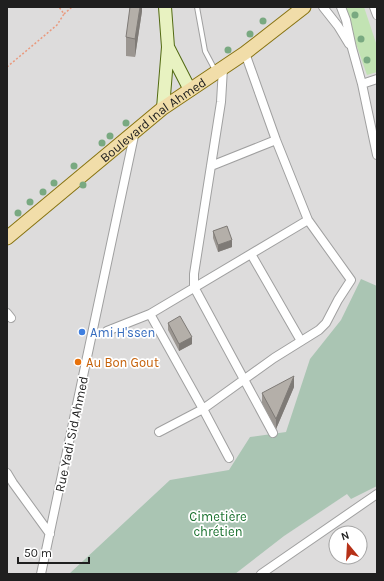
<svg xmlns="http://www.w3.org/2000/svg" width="384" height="581" viewBox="0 0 384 581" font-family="Karla,sans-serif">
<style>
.residential{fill:#dddcdc;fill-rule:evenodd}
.grass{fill:#c2e3b3}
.cemetery{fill:#aac5b3}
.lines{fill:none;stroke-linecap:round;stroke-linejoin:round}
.lane-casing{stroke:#a0a0a0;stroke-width:6}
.street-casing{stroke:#a0a0a0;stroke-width:10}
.secondary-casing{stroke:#526a12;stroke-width:14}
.primary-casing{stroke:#887412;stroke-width:15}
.path{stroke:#e9997d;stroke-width:1.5;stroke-dasharray:2 2;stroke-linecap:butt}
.lane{stroke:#fff;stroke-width:4}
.street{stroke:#fff;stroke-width:8}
.secondary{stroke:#e8f2c1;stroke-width:12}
.primary{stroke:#f1dda9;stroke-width:13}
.tree{fill:#79a981}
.wall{fill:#9b9691}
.shaded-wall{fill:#7e7a76}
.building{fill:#b4afa9;stroke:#7e7a76}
.shop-dot{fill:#3f7fe0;stroke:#fff;stroke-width:1.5}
.food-dot{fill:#e8710a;stroke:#fff;stroke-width:1.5}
.labels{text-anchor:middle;stroke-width:3.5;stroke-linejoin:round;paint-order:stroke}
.street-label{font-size:13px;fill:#1f1f1f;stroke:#fff}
.shop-label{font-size:13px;fill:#366cbe;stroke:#fff;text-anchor:start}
.food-label{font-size:13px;fill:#c56008;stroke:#fff;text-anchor:start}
.park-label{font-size:13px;fill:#19712e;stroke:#fff}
</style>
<rect width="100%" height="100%" fill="#efede6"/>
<path class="residential" d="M 7,7 L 377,7 L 377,574 L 7,574 ZM 336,533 L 360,533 L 360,557 L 336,557 Z"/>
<path class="grass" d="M 343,7 L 364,7 L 377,46 L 377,72 L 367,75 Z"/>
<path class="cemetery" d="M 361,279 L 377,286 L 377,486 L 351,499 L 347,494 L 284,536 L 235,574 L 69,574 L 170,480 L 229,470 L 250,437 L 286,432 L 310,359 L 341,320 Z"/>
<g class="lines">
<g class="lane-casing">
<path id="lane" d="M 197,7 L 205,51 L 215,70"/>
</g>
<g class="street-casing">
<path id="street" d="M 323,7 L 338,26 L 349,44
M 341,7 L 346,20 L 352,48 L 362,84 L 377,155
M 374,7 L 377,15
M 223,68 L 221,102 L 194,274 L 194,287 L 273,433
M 362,84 L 377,79
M 211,166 L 276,140
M 251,254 L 301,341
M 7,313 L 11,318
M 150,314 L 203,409 L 229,458
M 107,331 L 150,314 L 308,220
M 159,432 L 203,409 L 274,358 L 319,330 L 326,323 L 338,300 L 351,280 L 308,220 L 276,140 L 245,53
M 7,473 L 13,483 L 50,534
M 41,574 L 135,131
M 261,574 L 377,494"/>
</g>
<g class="secondary-casing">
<path id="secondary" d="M 168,47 L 190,90
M 163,108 L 168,47 L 165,7"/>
</g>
<g class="primary-casing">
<g id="primary">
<path id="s1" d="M 7,238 L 163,108 L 245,53 L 304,7"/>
</g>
</g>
<path class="path" d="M 64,14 L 72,7
M 7,67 L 57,25 L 64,14 L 59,7"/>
<use href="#lane" class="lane"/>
<use href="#street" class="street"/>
<use href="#secondary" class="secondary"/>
<use href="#primary" class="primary"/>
</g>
<g class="tree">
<circle cx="355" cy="15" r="3.5"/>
<circle cx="263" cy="21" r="3.5"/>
<circle cx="250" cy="34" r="3.5"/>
<circle cx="361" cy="39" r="3.5"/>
<circle cx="228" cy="50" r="3.5"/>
<circle cx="367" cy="60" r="3.5"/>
<circle cx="126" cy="123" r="3.5"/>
<circle cx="110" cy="136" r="3.5"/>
<circle cx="102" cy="143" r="3.5"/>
<circle cx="74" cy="166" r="3.5"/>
<circle cx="54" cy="183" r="3.5"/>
<circle cx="83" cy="185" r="3.5"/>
<circle cx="43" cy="192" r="3.5"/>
<circle cx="30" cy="202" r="3.5"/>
<circle cx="18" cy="213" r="3.5"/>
</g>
<path class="wall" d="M 142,7 L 142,11 L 135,57 L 126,56 L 126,37 Z
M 213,231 L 232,247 L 218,252 L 213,238 Z
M 168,323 L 192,344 L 179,351 L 168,330 Z
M 294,387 L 276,429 L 262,403 L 262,393 Z"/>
<path class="shaded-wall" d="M 140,7 L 142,7 L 142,11 L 135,57 L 135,39 Z
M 232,240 L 232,247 L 218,252 L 218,245 Z
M 192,337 L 192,344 L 179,351 L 179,344 Z
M 294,376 L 294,387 L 276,429 L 276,419 Z"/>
<path class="building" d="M 130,7 L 140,7 L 135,39 L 126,37 Z
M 227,226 L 232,240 L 218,245 L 213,231 Z
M 180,316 L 192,337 L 179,344 L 168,323 Z
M 294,376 L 276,419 L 262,393 Z"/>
<circle class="shop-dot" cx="82" cy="332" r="4"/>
<circle class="food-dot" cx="78" cy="362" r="4"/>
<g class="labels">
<g class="street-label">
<text dy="5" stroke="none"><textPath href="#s1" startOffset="188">Boulevard Inal Ahmed</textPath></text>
<text transform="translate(71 434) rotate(-78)" y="5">Rue Yadi Sid Ahmed</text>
</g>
<g class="shop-label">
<text x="90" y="337">Ami H'ssen</text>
</g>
<g class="food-label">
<text x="86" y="367">Au Bon Gout</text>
</g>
<g class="park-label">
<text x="218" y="521">Cimetière<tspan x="218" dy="15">chrétien</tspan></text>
</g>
</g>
<rect width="384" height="581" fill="none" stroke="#1f1f1f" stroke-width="16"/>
<g transform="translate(348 545) rotate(342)"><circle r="19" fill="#ffffff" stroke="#a5a5a5"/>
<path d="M0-3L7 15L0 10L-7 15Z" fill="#b63118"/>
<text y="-6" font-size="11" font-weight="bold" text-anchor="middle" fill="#1f1f1f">N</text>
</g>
<path d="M18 557v6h71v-6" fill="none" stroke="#1f1f1f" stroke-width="2"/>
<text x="24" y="557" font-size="12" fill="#1f1f1f" stroke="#ffffff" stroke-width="3" paint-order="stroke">50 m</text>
</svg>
